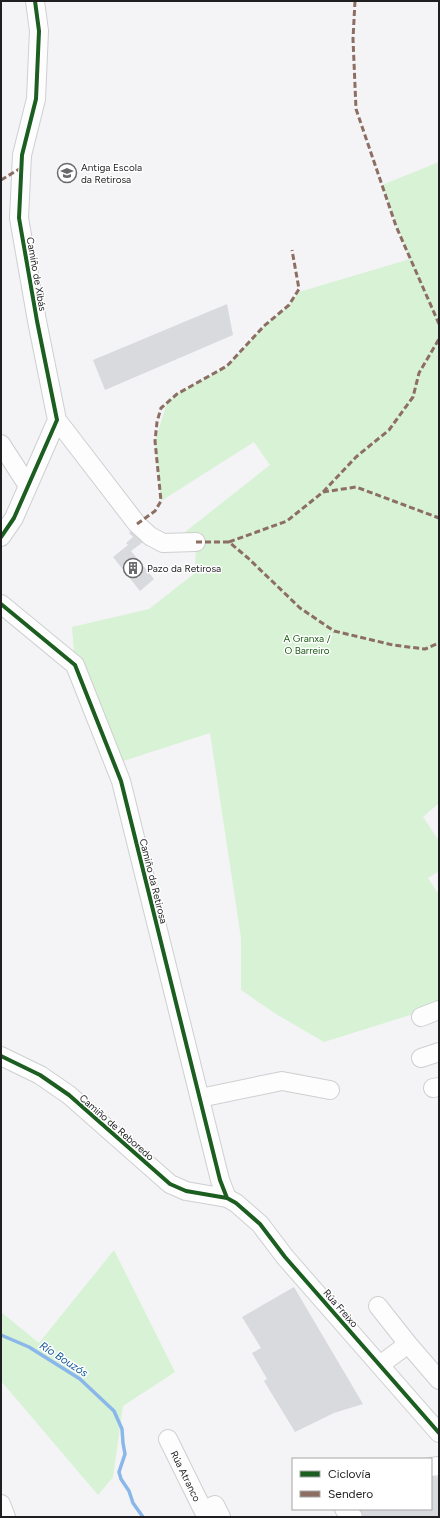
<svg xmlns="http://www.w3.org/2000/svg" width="440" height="1518" viewBox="0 0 440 1518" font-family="Figtree,sans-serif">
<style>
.green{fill:#d7f2d4}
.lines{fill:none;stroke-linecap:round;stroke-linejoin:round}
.stream{stroke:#8ab7ea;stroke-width:3.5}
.building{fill:#d8dade}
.minor-casing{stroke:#cecfd0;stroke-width:20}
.minor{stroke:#fdfdfe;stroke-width:18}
.quiet{stroke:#8d6e63;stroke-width:3;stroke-dasharray:6 3;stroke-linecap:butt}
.cycleway-casing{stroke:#fff;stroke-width:6}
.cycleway{stroke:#1b5e20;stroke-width:4}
.labels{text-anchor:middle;stroke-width:3;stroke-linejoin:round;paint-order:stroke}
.poi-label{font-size:10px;fill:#1f1f21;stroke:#fff;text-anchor:start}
.street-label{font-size:10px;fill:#1f1f21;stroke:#fff}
.park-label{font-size:10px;fill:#175b10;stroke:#fff}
.water-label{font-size:11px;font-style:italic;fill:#105698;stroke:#fff}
</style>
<rect width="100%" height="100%" fill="#f4f4f6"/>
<path class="green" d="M 439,162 L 439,803 L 423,817 L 439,841 L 439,871 L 428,878 L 439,895 L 439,1006 L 324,1042 L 276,1014 L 241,990 L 241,938 L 210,733 L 114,764 L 75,665 L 72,627 L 149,609 L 195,573 L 196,542 L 180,536 L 270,465 L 254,442 L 161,501 L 155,441 L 167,403 L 177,394 L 227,366 L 264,326 L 289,305 L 299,292 L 410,259 L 382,185 Z
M 114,1250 L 175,1372 L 123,1406 L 113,1477 L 98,1495 L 1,1381 L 1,1312 L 39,1343 Z"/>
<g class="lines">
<path class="stream" d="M 1,1335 L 29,1347 L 80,1379 L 114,1411 L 122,1429 L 123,1443 L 125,1454 L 119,1472 L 121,1479 L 129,1491 L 133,1503 L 143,1517"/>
</g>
<path class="building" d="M 227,304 L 233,335 L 105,390 L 93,360 Z
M 137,527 L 150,543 L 146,546 L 143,542 L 131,551 L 154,579 L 140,591 L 113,557 L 128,545 L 126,543 L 133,537 L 129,533 Z
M 294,1287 L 363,1404 L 334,1413 L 295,1432 L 264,1381 L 267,1379 L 252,1353 L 261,1348 L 242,1317 Z
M 431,1477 L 439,1477 L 439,1517 L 362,1517 L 353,1509 L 431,1509 Z"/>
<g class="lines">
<g class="minor-casing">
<path id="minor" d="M 57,420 L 137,524 L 150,536 L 163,543 L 196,542
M 1,444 L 28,486
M 1,537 L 14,518 L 57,420 L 37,321 L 19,218 L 22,155 L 36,99 L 39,31 L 35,1
M 1,604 L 75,665 L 121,781 L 220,1180 L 227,1198
M 421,1017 L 439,1010
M 1,1056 L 40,1075 L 69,1095 L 170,1184 L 186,1191 L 227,1198 L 236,1203 L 260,1224 L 285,1257 L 439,1433
M 421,1058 L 439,1052
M 433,1088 L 439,1087
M 200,1098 L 282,1081 L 330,1090
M 378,1306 L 408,1344
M 380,1365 L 408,1344 L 439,1380
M 168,1439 L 203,1510 L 215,1505 L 221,1517
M 431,1467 L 439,1466
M 1,1504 L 6,1517
M 344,1509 L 353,1517"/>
</g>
<use href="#minor" class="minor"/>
<path class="quiet" d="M 355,1 L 353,39 L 356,109 L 396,226 L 439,324
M 1,180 L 21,168
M 323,492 L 356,487 L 439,518
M 137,524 L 155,511 L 161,501 L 155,441 L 157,422 L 161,408 L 177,394 L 227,366 L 264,326 L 289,305 L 299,289 L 292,250
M 196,542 L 229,542 L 248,558 L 300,608 L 334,631 L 393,645 L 425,649 L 439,643
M 229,542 L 287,521 L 323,492 L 356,457 L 389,430 L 413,397 L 419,373 L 439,339"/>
<g class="cycleway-casing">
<path id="cycleway" d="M 1,537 L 14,518 L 57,420 L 37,321 L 19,218 L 22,155 L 36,99 L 39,31 L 35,1
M 1,604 L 75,665 L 121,781 L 220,1180 L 227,1198
M 1,1056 L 40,1075 L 69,1095 L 170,1184 L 186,1191 L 227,1198 L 236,1203 L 260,1224 L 285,1257 L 439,1433"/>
</g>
<use href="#cycleway" class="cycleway"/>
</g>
<defs>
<g id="school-ring" transform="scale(1)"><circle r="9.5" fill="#fff" stroke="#6a6a6c" stroke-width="1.5"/><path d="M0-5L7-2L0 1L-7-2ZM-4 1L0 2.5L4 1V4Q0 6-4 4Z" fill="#6a6a6c"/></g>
<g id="building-ring" transform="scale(1)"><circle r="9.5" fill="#fff" stroke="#6a6a6c" stroke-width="1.5"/><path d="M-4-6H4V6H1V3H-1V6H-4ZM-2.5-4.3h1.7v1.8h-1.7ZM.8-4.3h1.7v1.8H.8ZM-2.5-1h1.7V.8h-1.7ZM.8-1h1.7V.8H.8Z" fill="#6a6a6c"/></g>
</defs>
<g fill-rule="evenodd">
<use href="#school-ring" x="67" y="173"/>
<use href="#building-ring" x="133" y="568"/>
</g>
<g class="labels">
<g class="poi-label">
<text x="81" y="171">Antiga Escola<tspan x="81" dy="12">da Retirosa</tspan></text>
<text x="147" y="572">Pazo da Retirosa</text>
</g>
<g class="street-label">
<text transform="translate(37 274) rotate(80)" y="4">Camiño de Xibás</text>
<text transform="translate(154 881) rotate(76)" y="4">Camiño da Retirosa</text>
<text transform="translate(117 1127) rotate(41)" y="4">Camiño de Reboredo</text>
<text transform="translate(341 1308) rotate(49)" y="4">Rúa Freixo</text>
<text transform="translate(186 1476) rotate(64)" y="4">Rúa Atranco</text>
</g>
<g class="park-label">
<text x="307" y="642">A Granxa /<tspan x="307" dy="12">O Barreiro</tspan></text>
</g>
<g class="water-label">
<text transform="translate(64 1359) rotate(33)" y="4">Río Bouzós</text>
</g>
</g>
<rect width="440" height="1518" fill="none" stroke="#1f1f21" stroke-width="4"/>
<rect x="292" y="1458" width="140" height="52" fill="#ffffff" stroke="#a5a5a6"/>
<rect x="300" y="1471" width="20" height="6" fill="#1b5e20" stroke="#a5a5a6"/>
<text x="328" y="1478" font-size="12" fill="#1f1f21">Ciclovía</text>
<rect x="300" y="1491" width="20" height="6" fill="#8d6e63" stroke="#a5a5a6"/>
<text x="328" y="1498" font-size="12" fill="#1f1f21">Sendero</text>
</svg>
